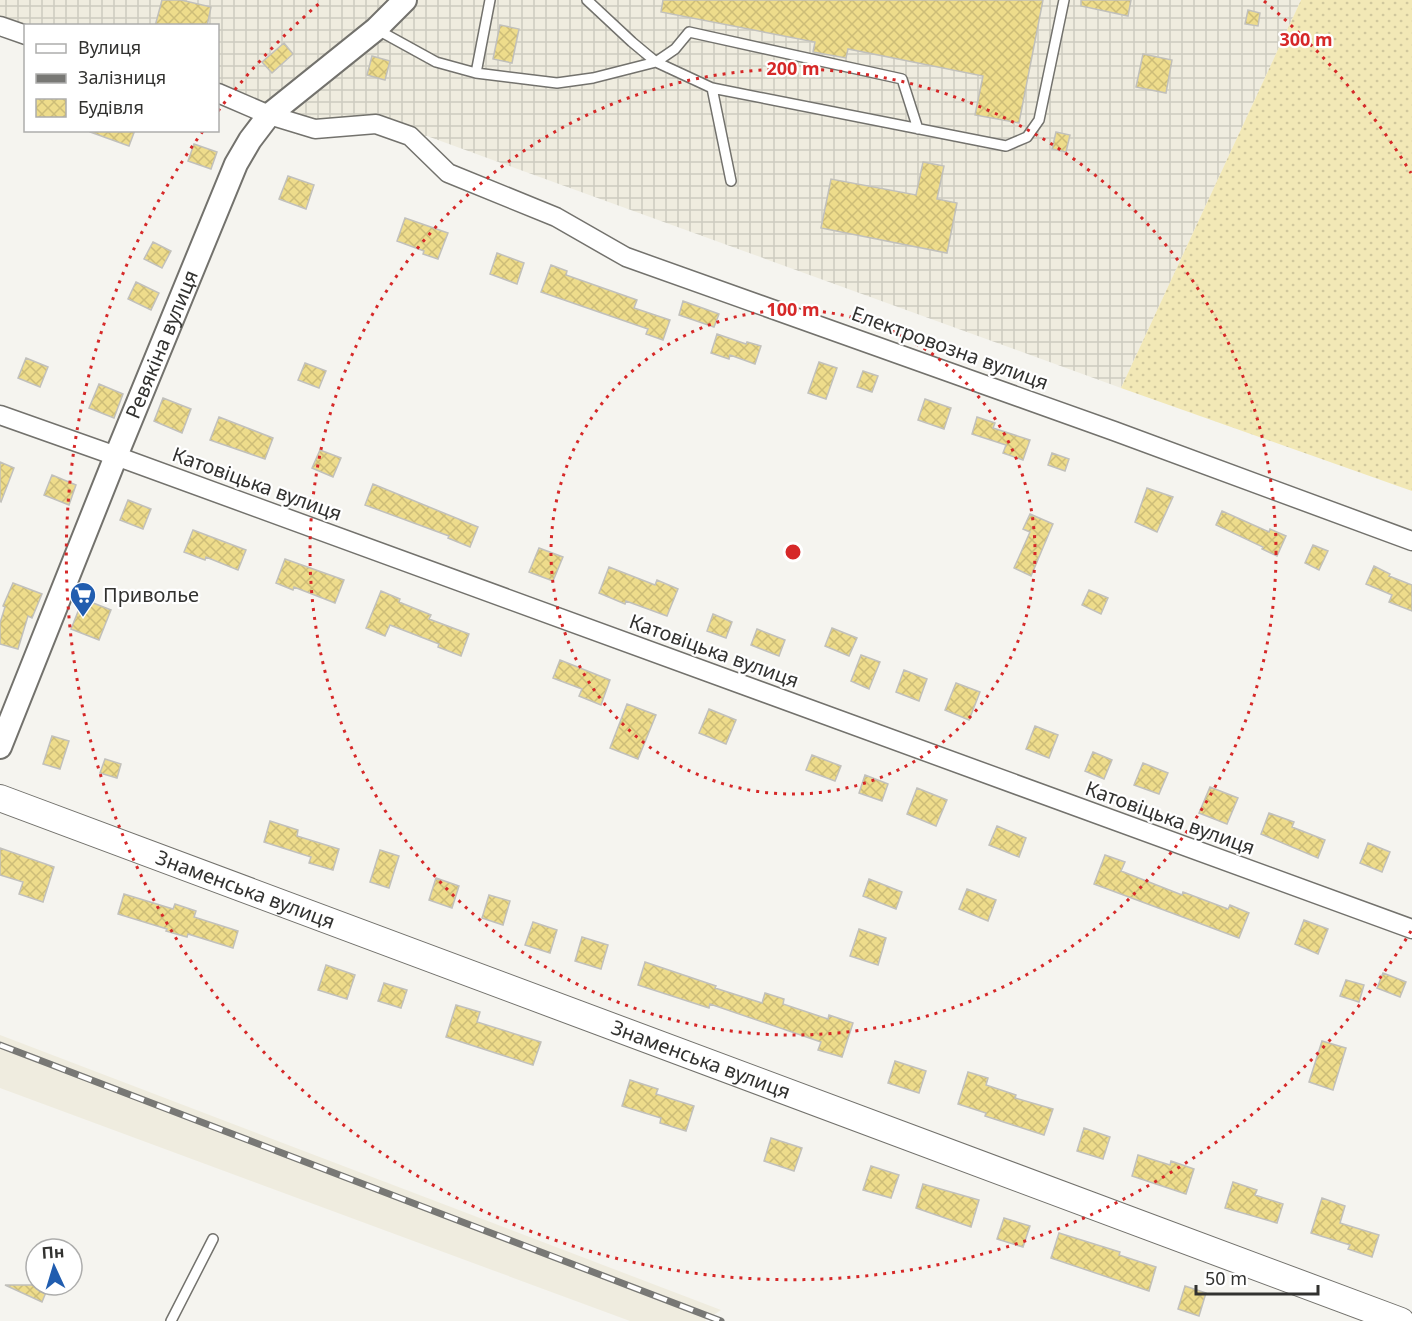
<svg xmlns="http://www.w3.org/2000/svg" width="1412" height="1321" viewBox="0 0 1412 1321" font-family="'Noto Sans',sans-serif">
<style>
.built{fill:#efecdf}
.industrial{fill:url(#industrial-grid)}
.grass{fill:url(#grass-dots)}
.building{fill:url(#building-cross-hatch);stroke:#c1c0bb;stroke-width:1.5}
.lines{fill:none;stroke-linecap:round;stroke-linejoin:round}
.service-casing{stroke:#73726d;stroke-width:12}
.minor-casing{stroke:#73726d;stroke-width:21}
.tertiary-casing{stroke:#73726d;stroke-width:26}
.secondary-casing{stroke:#73726d;stroke-width:28}
.service{stroke:#fff;stroke-width:9}
.minor{stroke:#fff;stroke-width:18}
.tertiary{stroke:#fff;stroke-width:22}
.secondary{stroke:#fff;stroke-width:26}
.rail-casing{stroke:#787875;stroke-width:7}
.rail{stroke:#fff;stroke-width:4.5;stroke-dasharray:14;stroke-linecap:butt}
.ring{fill:none;stroke:#d62828;stroke-width:3;stroke-dasharray:3 6}
.labels{text-anchor:middle;stroke-width:4.5;stroke-linejoin:round;paint-order:stroke}
.street-label{font-size:20px;fill:#323230;stroke:#fff}
.poi-label{font-size:20px;fill:#323230;stroke:#fff;text-anchor:start}
.centre{fill:#d62828;stroke:#fff;stroke-width:3}
.ring-label{font-size:18px;text-anchor:middle;font-weight:bold;fill:#d62828;stroke:#fff;stroke-width:4.5;stroke-linejoin:round;paint-order:stroke}
</style>
<defs>
<pattern id="industrial-grid" width="8" height="8" patternUnits="userSpaceOnUse" patternTransform="scale(1.5)"><rect width="8" height="8" fill="#efecdf"/><path d="M0 4h8M4 0v8" fill="none" stroke="#cdcbc0"/></pattern>
<pattern id="grass-dots" width="8" height="8" patternUnits="userSpaceOnUse" patternTransform="scale(1.5)"><rect width="8" height="8" fill="#f2e8b6"/><path d="M2 2h.1M6 6h.1" fill="none" stroke="#d0c79d" stroke-width="1.8" stroke-linecap="round"/></pattern>
<pattern id="building-cross-hatch" width="8" height="8" patternUnits="userSpaceOnUse" patternTransform="scale(1.5)"><rect width="8" height="8" fill="#eedc8b"/><path d="M0 0l8 8M0 8l8-8" fill="none" stroke="#cdbd78"/></pattern>
</defs>
<rect width="100%" height="100%" fill="#f5f4ef"/>
<path class="built" d="M 0,1035 L 721,1310 L 705,1321 L 630,1321 L 0,1088 Z"/>
<path class="industrial" d="M 0,0 L 1301,0 L 1121,388 L 427,136 L 410,136 L 376,124 L 315,129 L 218,93 L 218,26 L 0,26 Z"/>
<path class="grass" d="M 1301,0 L 1412,0 L 1412,491 L 1121,388 Z"/>
<path class="building" d="M 162,0 L 181,0 L 211,7 L 207,26 L 155,26 Z
M 663,0 L 1043,0 L 1019,123 L 975,115 L 983,76 L 848,49 L 846,58 L 813,52 L 815,42 L 661,12 Z
M 1081,0 L 1131,0 L 1128,16 L 1081,6 Z
M 1248,10 L 1260,13 L 1258,26 L 1245,24 Z
M 500,25 L 519,29 L 512,63 L 493,59 Z
M 284,43 L 293,54 L 272,73 L 262,62 Z
M 1143,54 L 1172,60 L 1166,93 L 1136,87 Z
M 372,56 L 390,61 L 385,80 L 367,75 Z
M 90,130 L 135,130 L 129,146 L 90,132 Z
M 1056,132 L 1070,135 L 1066,152 L 1052,149 Z
M 194,144 L 217,152 L 211,169 L 188,161 Z
M 923,162 L 944,166 L 937,199 L 957,203 L 947,253 L 821,228 L 831,179 L 916,195 Z
M 288,176 L 314,185 L 306,209 L 279,199 Z
M 405,218 L 448,233 L 438,259 L 423,254 L 424,251 L 397,241 Z
M 153,242 L 171,251 L 162,268 L 144,259 Z
M 497,253 L 524,263 L 517,284 L 490,274 Z
M 551,265 L 567,271 L 566,275 L 637,300 L 634,308 L 670,320 L 663,340 L 646,334 L 648,329 L 541,292 Z
M 136,282 L 159,293 L 151,310 L 128,299 Z
M 683,301 L 719,314 L 714,327 L 679,315 Z
M 717,334 L 746,344 L 747,342 L 761,346 L 755,364 L 730,355 L 729,359 L 711,353 Z
M 26,358 L 48,367 L 40,387 L 18,378 Z
M 819,362 L 837,368 L 826,399 L 808,393 Z
M 305,363 L 326,371 L 319,388 L 298,380 Z
M 863,371 L 878,376 L 872,392 L 857,387 Z
M 99,384 L 123,394 L 114,418 L 89,408 Z
M 163,398 L 191,409 L 182,433 L 154,421 Z
M 925,399 L 951,408 L 944,429 L 918,420 Z
M 219,417 L 273,438 L 265,459 L 210,440 Z
M 977,417 L 995,423 L 993,428 L 1030,440 L 1023,460 L 1003,453 L 1006,445 L 972,434 Z
M 320,450 L 341,458 L 333,477 L 312,468 Z
M 1052,453 L 1069,459 L 1065,471 L 1048,465 Z
M 0,462 L 14,468 L 1,502 L 0,501 Z
M 52,475 L 76,485 L 69,505 L 44,495 Z
M 373,484 L 478,527 L 470,547 L 448,538 L 449,536 L 365,505 Z
M 1147,488 L 1173,497 L 1157,532 L 1135,522 Z
M 128,500 L 151,509 L 143,529 L 120,520 Z
M 1222,511 L 1269,532 L 1270,529 L 1286,536 L 1277,556 L 1262,549 L 1263,547 L 1216,525 Z
M 1030,514 L 1053,524 L 1031,576 L 1014,568 L 1030,532 L 1023,529 Z
M 193,530 L 246,550 L 238,570 L 206,557 L 205,560 L 184,552 Z
M 1313,545 L 1328,551 L 1319,570 L 1305,563 Z
M 539,548 L 563,557 L 553,581 L 529,572 Z
M 285,559 L 344,580 L 335,603 L 294,587 L 293,590 L 276,583 Z
M 1374,566 L 1390,574 L 1389,576 L 1412,585 L 1412,611 L 1389,602 L 1392,595 L 1366,584 Z
M 609,567 L 655,585 L 657,580 L 678,589 L 667,616 L 626,601 L 625,604 L 599,593 Z
M 13,583 L 42,594 L 32,618 L 28,616 L 18,649 L 0,644 L 0,623 L 5,607 L 3,606 Z
M 1089,590 L 1108,598 L 1101,614 L 1082,605 Z
M 381,591 L 400,599 L 399,602 L 431,615 L 429,619 L 469,634 L 461,656 L 438,647 L 439,644 L 390,625 L 385,636 L 366,628 Z
M 83,599 L 111,610 L 99,640 L 71,629 Z
M 713,614 L 732,622 L 726,638 L 707,631 Z
M 832,628 L 857,638 L 849,656 L 825,646 Z
M 757,629 L 785,640 L 779,656 L 751,645 Z
M 861,655 L 880,662 L 869,689 L 851,681 Z
M 560,660 L 610,680 L 601,705 L 579,696 L 582,689 L 553,678 Z
M 904,670 L 927,679 L 919,701 L 896,692 Z
M 956,683 L 980,692 L 969,720 L 945,710 Z
M 627,704 L 656,715 L 638,759 L 610,748 Z
M 709,709 L 736,720 L 726,744 L 699,733 Z
M 1035,726 L 1058,735 L 1049,758 L 1026,749 Z
M 52,736 L 69,741 L 60,769 L 43,764 Z
M 1093,752 L 1112,760 L 1104,779 L 1085,771 Z
M 812,755 L 841,766 L 835,781 L 806,770 Z
M 105,759 L 121,764 L 117,778 L 100,773 Z
M 1143,763 L 1168,773 L 1159,794 L 1134,785 Z
M 865,775 L 888,784 L 882,801 L 859,793 Z
M 1210,787 L 1238,798 L 1227,824 L 1199,813 Z
M 917,788 L 947,800 L 936,826 L 907,814 Z
M 1269,813 L 1294,822 L 1292,827 L 1325,840 L 1318,858 L 1261,834 Z
M 270,821 L 298,830 L 297,836 L 339,849 L 333,870 L 309,863 L 311,857 L 264,842 Z
M 997,826 L 1026,838 L 1019,857 L 989,845 Z
M 1368,843 L 1390,852 L 1382,872 L 1360,863 Z
M 0,848 L 54,867 L 43,902 L 19,894 L 23,882 L 0,875 Z
M 380,850 L 399,856 L 389,888 L 370,882 Z
M 1105,855 L 1125,862 L 1121,871 L 1182,895 L 1183,892 L 1228,909 L 1230,905 L 1249,913 L 1239,938 L 1094,884 Z
M 436,878 L 459,886 L 452,908 L 429,900 Z
M 869,879 L 902,892 L 896,909 L 863,896 Z
M 967,889 L 996,900 L 988,921 L 959,909 Z
M 124,894 L 173,909 L 175,904 L 196,911 L 194,917 L 238,931 L 233,948 L 188,934 L 187,937 L 166,931 L 167,929 L 118,914 Z
M 489,895 L 510,901 L 503,925 L 482,918 Z
M 1304,920 L 1328,929 L 1318,954 L 1295,944 Z
M 533,922 L 557,930 L 550,953 L 525,945 Z
M 859,929 L 886,938 L 878,965 L 850,956 Z
M 582,937 L 608,945 L 601,969 L 575,961 Z
M 645,962 L 716,986 L 715,988 L 762,1003 L 765,993 L 784,999 L 783,1004 L 828,1019 L 829,1015 L 853,1023 L 842,1057 L 818,1050 L 821,1042 L 710,1004 L 709,1008 L 638,985 Z
M 326,965 L 355,975 L 347,999 L 318,990 Z
M 1383,973 L 1406,982 L 1400,997 L 1377,988 Z
M 1346,980 L 1364,985 L 1359,1002 L 1340,996 Z
M 384,983 L 407,990 L 401,1008 L 378,1001 Z
M 456,1005 L 480,1012 L 477,1022 L 541,1042 L 533,1065 L 446,1037 Z
M 1322,1041 L 1346,1048 L 1333,1090 L 1309,1082 Z
M 895,1061 L 926,1071 L 919,1093 L 888,1083 Z
M 968,1072 L 988,1078 L 986,1085 L 1016,1095 L 1015,1098 L 1053,1109 L 1044,1135 L 985,1116 L 986,1113 L 958,1104 Z
M 630,1080 L 658,1089 L 656,1094 L 694,1106 L 686,1131 L 660,1123 L 661,1118 L 622,1106 Z
M 1084,1128 L 1110,1137 L 1103,1159 L 1077,1151 Z
M 771,1138 L 802,1148 L 794,1171 L 764,1161 Z
M 1138,1155 L 1170,1165 L 1171,1161 L 1194,1169 L 1186,1194 L 1132,1176 Z
M 871,1166 L 899,1175 L 891,1198 L 863,1190 Z
M 1233,1182 L 1257,1190 L 1255,1195 L 1283,1204 L 1277,1223 L 1225,1208 Z
M 923,1184 L 979,1200 L 971,1227 L 916,1208 Z
M 1322,1198 L 1345,1206 L 1340,1223 L 1379,1235 L 1372,1257 L 1348,1249 L 1350,1245 L 1311,1233 Z
M 1004,1218 L 1030,1226 L 1023,1247 L 997,1239 Z
M 1059,1233 L 1120,1252 L 1119,1255 L 1156,1267 L 1149,1291 L 1051,1258 Z
M 5,1285 L 49,1285 L 42,1302 Z
M 1185,1286 L 1206,1293 L 1199,1316 L 1178,1309 Z"/>
<g class="lines">
<g class="service-casing">
<path id="service" d="M 587,0 L 632,42 L 656,62 L 712,88 L 1006,146 L 1027,137 L 1039,120 L 1064,0
M 376,29 L 436,62 L 476,73 L 490,0
M 476,73 L 557,83 L 593,78 L 656,62 L 675,49 L 689,32 L 902,79 L 918,129
M 712,88 L 731,181
M 171,1321 L 213,1239"/>
</g>
<g class="minor-casing">
<path id="minor" d="M 0,26 L 26,35
M 218,93 L 269,115 L 315,129 L 376,124 L 410,136 L 448,173 L 556,217 L 626,257 L 1114,431 L 1412,541
M 0,415 L 116,456 L 1412,929"/>
</g>
<g class="tertiary-casing">
<g id="tertiary">
<path id="s1" d="M 0,747 L 116,456 L 236,164 L 250,140 L 269,115 L 376,29 L 405,0"/>
</g>
</g>
<g class="secondary-casing">
<g id="secondary">
<path id="s2" d="M 0,798 L 1401,1321"/>
</g>
</g>
<use href="#service" class="service"/>
<use href="#minor" class="minor"/>
<use href="#tertiary" class="tertiary"/>
<use href="#secondary" class="secondary"/>
<g class="rail-casing">
<path id="rail" d="M 0,1045 L 721,1321"/>
</g>
<use href="#rail" class="rail"/>
</g>
<g class="ring">
<circle cx="793" cy="552" r="242"/>
<circle cx="793" cy="552" r="483"/>
<path d="M1411 931A725 725 0 1 1 203 131M218 111A725 725 0 0 1 322 1M1264 1A725 725 0 0 1 1411 173"/>
</g>
<defs>
<g id="supermarket-pin" transform="scale(1.35)"><path d="M0 17L-7.5 6A9.5 9.5 0 1 1 7.5 6Z" fill="#215daf" stroke="#fff"/><path d="M-6-5.5h2.5l.6 2H6L4.5 2H-2.5L-4.4-4H-6ZM-1.5 3.2a1.3 1.3 0 1 0 .1 0ZM3 3.2a1.3 1.3 0 1 0 .1 0Z" fill="#fff"/></g>
</defs>
<g fill-rule="evenodd">
<use href="#supermarket-pin" x="83" y="595"/>
</g>
<g class="labels">
<g class="street-label">
<text dy="7" stroke="none"><textPath href="#s1" startOffset="434">Ревякіна вулиця</textPath></text>
<text transform="translate(950 348) rotate(20)" y="7">Електровозна вулиця</text>
<text transform="translate(257 484) rotate(20)" y="7">Катовіцька вулиця</text>
<text transform="translate(714 651) rotate(20)" y="7">Катовіцька вулиця</text>
<text transform="translate(1170 818) rotate(20)" y="7">Катовіцька вулиця</text>
<text dy="7" stroke="none"><textPath href="#s2" startOffset="262">Знаменська вулиця</textPath></text>
<text dy="7" stroke="none"><textPath href="#s2" startOffset="748">Знаменська вулиця</textPath></text>
</g>
<g class="poi-label">
<text x="103" y="602">Приволье</text>
</g>
</g>
<circle cx="793" cy="552" r="9" class="centre"/>
<g class="ring-label">
<text x="1306" y="46">300 m</text>
<text x="793" y="75">200 m</text>
<text x="793" y="316">100 m</text>
</g>
<rect x="24" y="24" width="195" height="108" fill="#ffffff" stroke="#adadac" stroke-width="1.5"/>
<rect x="36" y="44" width="30" height="9" fill="#ffffff" stroke="#adadac" stroke-width="1.5"/>
<text x="78" y="54" font-size="18" fill="#323230">Вулиця</text>
<rect x="36" y="74" width="30" height="9" fill="#787875" stroke="#adadac" stroke-width="1.5"/>
<text x="78" y="84" font-size="18" fill="#323230">Залізниця</text>
<rect x="36" y="99" width="30" height="18" fill="url(#building-cross-hatch)" stroke="#adadac" stroke-width="1.5"/>
<text x="78" y="114" font-size="18" fill="#323230">Будівля</text>
<g transform="translate(54 1267) rotate(356)"><circle r="28" fill="#ffffff" stroke="#adadac" stroke-width="1.5"/>
<path d="M0-4.5L10 22L0 15L-10 22Z" fill="#215daf"/>
<text y="-9" font-size="16" font-weight="bold" text-anchor="middle" fill="#323230">Пн</text>
</g>
<path d="M1196 1285v9h122v-9" fill="none" stroke="#323230" stroke-width="3"/>
<text x="1205" y="1285" font-size="18" fill="#323230" stroke="#ffffff" stroke-width="4.5" paint-order="stroke">50 m</text>
</svg>
